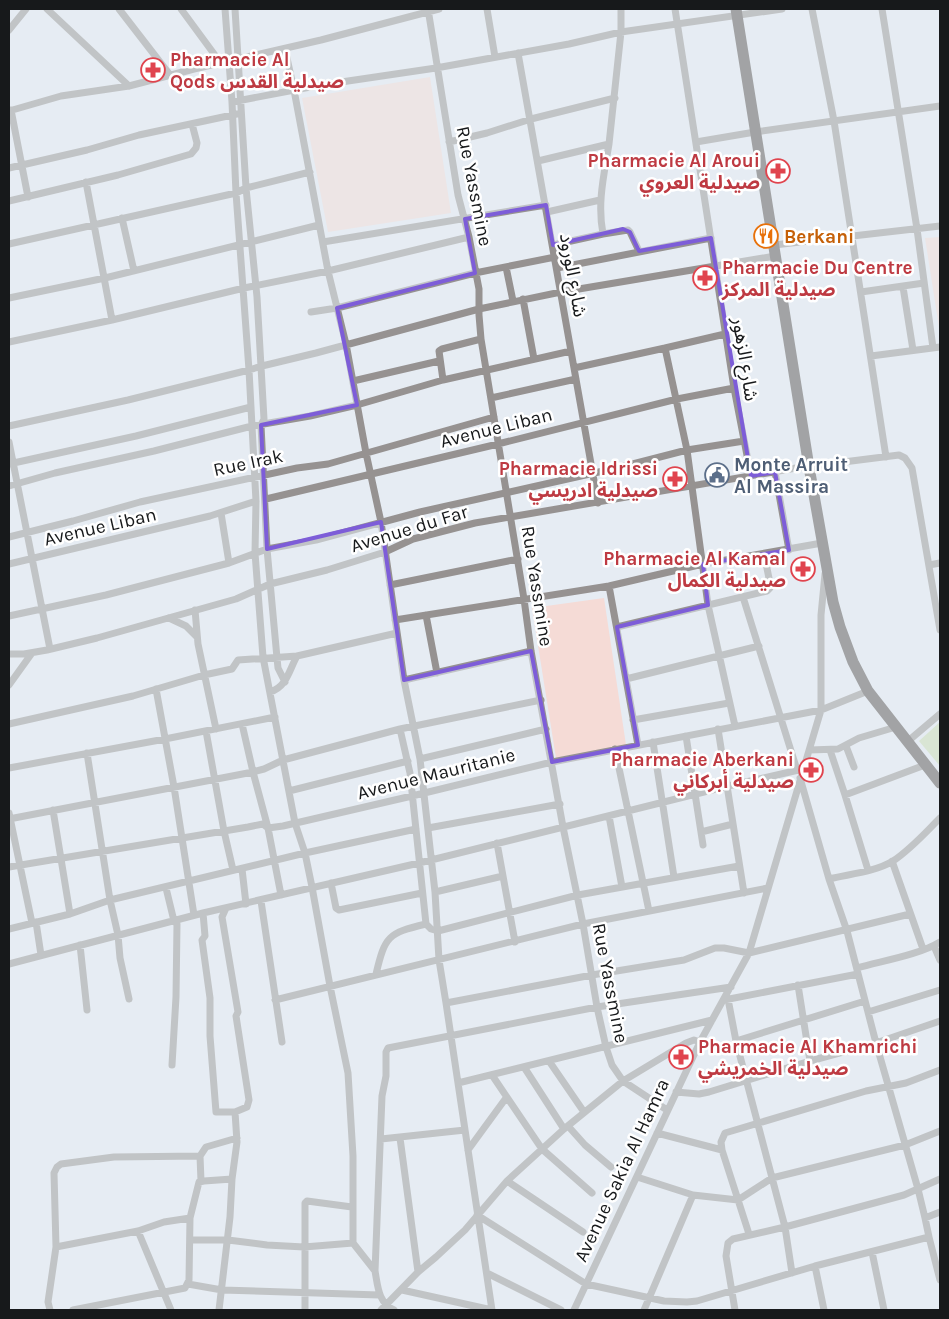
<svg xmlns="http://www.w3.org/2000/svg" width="949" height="1319" viewBox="0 0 949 1319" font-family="Karla,'Noto Sans Arabic',sans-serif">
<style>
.education{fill:#f5dbd6}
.green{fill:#c9dcaf}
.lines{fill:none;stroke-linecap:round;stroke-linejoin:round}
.street{stroke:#969291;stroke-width:7}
.primary{stroke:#514a48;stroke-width:11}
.marked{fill:none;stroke:#7d5dd8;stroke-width:4;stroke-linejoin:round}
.labels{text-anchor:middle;stroke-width:5;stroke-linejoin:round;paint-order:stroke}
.health-label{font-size:19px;font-weight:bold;fill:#be3a42;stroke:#fff;text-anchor:end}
.street-label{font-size:19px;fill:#17191b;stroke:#fff}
.food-label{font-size:19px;font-weight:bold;fill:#c56008;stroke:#fff;text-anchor:start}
.service-label{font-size:19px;font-weight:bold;fill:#4e5e75;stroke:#fff;text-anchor:start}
</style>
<rect width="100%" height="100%" fill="#e6ecf3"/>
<path class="education" d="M 430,77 L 451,213 L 328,232 L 302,98 Z
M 940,237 L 940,334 L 925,238 Z
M 604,598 L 626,745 L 556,758 L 532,608 Z"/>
<path class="green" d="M 940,722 L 940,766 L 919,741 Z"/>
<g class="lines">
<path class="street" d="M 47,9 L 129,86
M 119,9 L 170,75
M 181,9 L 220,62
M 225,9 L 232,102 L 236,193 L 249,370 L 256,501 L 255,553 L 263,657 L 295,823 L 305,853 L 312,887 L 330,986 L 348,1073 L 353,1156 L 353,1243 L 375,1271
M 235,9 L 246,188 L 257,297 L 264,419 L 261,425 L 267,549 L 277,658 L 278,668 L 285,682
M 428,9 L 458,195 L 469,237 L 479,289 L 479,315 L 481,339 L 524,599 L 531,651 L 563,827 L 583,924 L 597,1007 L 606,1047 L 612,1065 L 623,1081 L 667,1110
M 487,9 L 495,57
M 675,9 L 734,388 L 751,476
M 812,9 L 834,121 L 886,457
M 882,9 L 917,229 L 933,348
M 9,30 L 26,9
M 285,49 L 294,90 L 328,271 L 346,344 L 366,453 L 381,522 L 404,680 L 420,759 L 435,892 L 439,960 L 446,1003 L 492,1310 L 402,1290
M 518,53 L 598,503
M 232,102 L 321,85 L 436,68 L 569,44 L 621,32 L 782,9
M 11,110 L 28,197
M 9,111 L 61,96 L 129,86 L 194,69 L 321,40 L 439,9
M 449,142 L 487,133 L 531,119 L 615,98
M 696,142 L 755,132 L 940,106
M 609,144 C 604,175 597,203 603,234 L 628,230 L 630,232 L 639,251
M 538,161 L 609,144 L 621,32 L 621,9
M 9,168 L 87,150 L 139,135 L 237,114
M 86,182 L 112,320
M 9,201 L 118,175 L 191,154 L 196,148 L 197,143 L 192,124
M 547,212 L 600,200
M 122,218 L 134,271
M 323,242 L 546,205
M 9,244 L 236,193 L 246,188 L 310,172
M 553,245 L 603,234
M 774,245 L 940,226
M 506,267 L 513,301
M 557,268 L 711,238
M 903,287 L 913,350
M 861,292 L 924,283
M 9,298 L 105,278 L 319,225
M 523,299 L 534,359
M 311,312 L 337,308 L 475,273 L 555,257
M 9,342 L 112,320 L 244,288 L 328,271 L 469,237
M 665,348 L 725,334
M 871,356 L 940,347
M 574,368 L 665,348 L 687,450 L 708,605 L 735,726
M 443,380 L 439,351 L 442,349 L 481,339
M 353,381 L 439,361
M 491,398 L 576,379
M 9,426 L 128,400 L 249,370 L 262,366 L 316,353 L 479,309 L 561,292 L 775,256
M 9,442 L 50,649
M 9,464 L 136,436 L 251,407
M 775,472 L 789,550
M 9,486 L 55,473 L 154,451 L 252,426 L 310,416 L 357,405 L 443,380 L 571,351
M 266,499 L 498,444 L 677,399 L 734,388
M 221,513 L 229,563
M 9,537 L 73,521 L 140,502 L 297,468 L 328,464 L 494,417
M 9,564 L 210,516 L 256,501
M 929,565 L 940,563
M 390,585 L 518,559
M 609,586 L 638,745
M 743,597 L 797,770
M 195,610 L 198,644 L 216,729
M 426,615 L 437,673
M 9,616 L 106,595 L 229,563 L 267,549 L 316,540 L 420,512 L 621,467 L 687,450 L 744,441
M 169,618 L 186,626 L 197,637
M 395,620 L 609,586 L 703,564 L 822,543
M 617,627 L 767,591 L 770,588 L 770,583 L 764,554
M 9,654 L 24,654 L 47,650 L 97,638 L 236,599 L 270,584 L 327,570 L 385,552 L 413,539 L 475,523 L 796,468 L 899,455 L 905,458 L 912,468 L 940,630
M 626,679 L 759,646
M 404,680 L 531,651
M 9,685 L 32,653
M 156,689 L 174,787 L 194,915
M 270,692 C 287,687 289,670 297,656 L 397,633
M 633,720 L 729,703
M 9,724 L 133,696 L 204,675 L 232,669 L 238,660 L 297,656
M 400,729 L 410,773 L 426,924 L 431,929 L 438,931 L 578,895 L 739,866
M 718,729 L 744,893
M 206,731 L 224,831 L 233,870
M 686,736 L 703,845
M 653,742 L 674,877
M 907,742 L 940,714
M 846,746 L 854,767
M 615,749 L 649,911
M 810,750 L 838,749 L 859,738 L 896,727
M 830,750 L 845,795 L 868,870
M 87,753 L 110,900 L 118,935 L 120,958 L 129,999
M 420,759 L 546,729
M 9,768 L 165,739 L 275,717
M 800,778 L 829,879 L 847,931 L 876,1043 L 918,1189 L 925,1218 L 940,1212
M 289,791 L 408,761
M 845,795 L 925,765
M 53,810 L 70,914
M 9,813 L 32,923
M 609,816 L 622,887
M 9,819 L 253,772 L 242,724
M 428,828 L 560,804
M 701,832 L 733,824
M 497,843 L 515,942
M 892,861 L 923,949
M 9,867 L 248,827 L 263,824 L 268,828 L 283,826 L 412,796 L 552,762 L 821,710 L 868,691
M 242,869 L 246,904
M 829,879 C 849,874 875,872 893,861 C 911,849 925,833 940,818
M 331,883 L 336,908 L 339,910 L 422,893
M 166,888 L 174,921 L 177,924 L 176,997 L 172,1065
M 435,892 L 503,876
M 281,895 L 268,828 L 253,772 L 264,769 L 283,760 L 400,729 L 541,700
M 261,901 L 282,1042
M 203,913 L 205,936 L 202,940 L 210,998 L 210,1036 L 216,1112 L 235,1112 L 247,1107 L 249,1100 L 236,1016 L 238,1012 L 222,917 L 226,908
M 36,922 L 41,955
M 9,929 L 70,914 L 110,900 L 305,853 L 416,829
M 80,945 L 87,1010
M 934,946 L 940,960
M 9,964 L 203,913 L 419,863 L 728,786 L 803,769
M 857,968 C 881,961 919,955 940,942
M 376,974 C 385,936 388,933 426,924
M 798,985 L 810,1061
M 728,999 L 736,1041 L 785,1227 L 904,1195 L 940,1179
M 275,1000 L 583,924 L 768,888
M 724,1000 L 858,974
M 446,1003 L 592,975 L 684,960 L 715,948 L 724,948 L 749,953 L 910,914
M 868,1012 L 940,990
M 736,1041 L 865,1001
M 549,1061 L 584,1112
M 524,1067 L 564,1129
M 492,1075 L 542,1149 L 592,1193
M 458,1083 L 712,1020
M 676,1092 L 699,1094 L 709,1092 L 810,1061 L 876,1043 L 940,1021
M 568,1126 L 585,1145 L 611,1167
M 657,1133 L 722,1150
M 400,1138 L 418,1272
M 381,1139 L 465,1130
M 468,1150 L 506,1098
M 200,1156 L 206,1147 L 237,1138
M 637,1177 L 693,1195 L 644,1310
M 507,1181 L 583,1232
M 693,1195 L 738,1200 L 772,1178 L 905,1145 L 940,1131
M 477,1215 L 586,1284 L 664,1301 L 687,1302 L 697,1301 L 815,1266 L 929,1237 L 940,1280
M 925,1218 L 929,1237
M 138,1231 L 171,1310
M 749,1234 L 722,1150 L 721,1142 L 725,1133 L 866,1091 L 906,1083 L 940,1070
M 191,1240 L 228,1240 L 267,1245 L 304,1247 L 353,1243
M 56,1247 L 54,1173 L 57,1167 L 61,1164 L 114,1157 L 200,1156 L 201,1181
M 872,1252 L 884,1310
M 815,1266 L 824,1310
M 487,1273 L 561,1310
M 188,1284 L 222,1290 L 379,1295
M 50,1310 L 48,1302 L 56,1247 L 138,1231 L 164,1222 L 190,1218 L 199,1182 L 204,1181 L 232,1179 L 237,1142 L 235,1112
M 73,1310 L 185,1288 L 189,1280 L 190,1218
M 219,1310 L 230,1217 L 232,1179
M 305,1310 L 305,1203 L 307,1201 L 352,1207
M 381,1310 L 418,1272 L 436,1257 L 465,1230 L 507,1181 L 564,1129 L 623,1081 L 686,1043 L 694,1040 L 700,1042
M 394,1310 C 378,1302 378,1287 375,1271 L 382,1096 L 386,1076 L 386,1052 L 388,1048 L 597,1007 L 731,987
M 574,1310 L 700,1042 L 749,953 L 821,710 L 821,615 L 825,574
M 735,1310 L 726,1256 L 728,1243 L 733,1239 L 785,1227 L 792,1273"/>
<path class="primary" d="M 736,9 L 809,467 L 833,602 L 840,627 L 853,662 L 868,691 L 940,783"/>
</g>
<path d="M0 0H949V1319H0ZM 546,205 L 553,245 L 623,229 L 630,232 L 639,251 L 711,238 L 751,476 L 775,472 L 789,550 L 703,564 L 708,605 L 617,627 L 638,745 L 552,762 L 531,651 L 404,680 L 381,522 L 267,549 L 261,425 L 357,405 L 337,308 L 475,273 L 465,219 Z" fill="#e6ecf3" fill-opacity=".55" fill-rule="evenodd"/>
<path class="marked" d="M 546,205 L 553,245 L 623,229 L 630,232 L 639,251 L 711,238 L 751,476 L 775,472 L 789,550 L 703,564 L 708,605 L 617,627 L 638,745 L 552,762 L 531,651 L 404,680 L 381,522 L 267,549 L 261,425 L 357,405 L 337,308 L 475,273 L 465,219 Z"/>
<defs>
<g id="pharmacy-ring" transform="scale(1.25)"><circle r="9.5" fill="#fff" stroke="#e0444e" stroke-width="1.5"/><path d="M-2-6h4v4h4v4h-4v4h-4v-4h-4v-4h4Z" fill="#e0444e"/></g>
<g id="restaurant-ring" transform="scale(1.25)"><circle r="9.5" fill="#fff" stroke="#e8710a" stroke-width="1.5"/><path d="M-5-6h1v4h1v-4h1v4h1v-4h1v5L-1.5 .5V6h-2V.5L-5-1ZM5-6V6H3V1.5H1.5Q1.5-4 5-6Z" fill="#e8710a"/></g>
<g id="civic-ring" transform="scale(1.25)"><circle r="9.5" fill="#fff" stroke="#5c6f8a" stroke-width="1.5"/><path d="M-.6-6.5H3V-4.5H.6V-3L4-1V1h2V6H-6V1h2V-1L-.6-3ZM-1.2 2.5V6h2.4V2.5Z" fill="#5c6f8a"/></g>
</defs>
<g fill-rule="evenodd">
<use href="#pharmacy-ring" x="153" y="70"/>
<use href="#pharmacy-ring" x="778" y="171"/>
<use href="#restaurant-ring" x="766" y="236"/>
<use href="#pharmacy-ring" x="705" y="278"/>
<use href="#civic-ring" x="717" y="475"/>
<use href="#pharmacy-ring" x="675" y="479"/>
<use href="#pharmacy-ring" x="803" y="569"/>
<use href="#pharmacy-ring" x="811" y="770"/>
<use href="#pharmacy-ring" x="681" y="1057"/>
</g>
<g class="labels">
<g class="health-label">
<text x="170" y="66" text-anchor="start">Pharmacie Al<tspan x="170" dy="22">Qods صيدلية القدس</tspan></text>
<text x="760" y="167">Pharmacie Al Aroui<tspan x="760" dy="22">صيدلية العروي</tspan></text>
<text x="722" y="274" text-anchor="start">Pharmacie Du Centre<tspan x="722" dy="22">صيدلية المركز</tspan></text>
<text x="658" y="475">Pharmacie Idrissi<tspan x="658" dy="22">صيدلية ادريسي</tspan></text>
<text x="786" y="565">Pharmacie Al Kamal<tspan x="786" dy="22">صيدلية الكمال</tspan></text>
<text x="794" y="766">Pharmacie Aberkani<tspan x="794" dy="22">صيدلية أبركاني</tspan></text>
<text x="698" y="1053" text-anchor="start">Pharmacie Al Khamrichi<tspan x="698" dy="22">صيدلية الخمريشي</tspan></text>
</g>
<g class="street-label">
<text transform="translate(475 186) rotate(79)" y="7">Rue Yassmine</text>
<text transform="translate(574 275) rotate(80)" y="7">شارع الورود</text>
<text transform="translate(746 359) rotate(81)" y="7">شارع الزهور</text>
<text transform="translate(496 427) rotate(-14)" y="7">Avenue Liban</text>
<text transform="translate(248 462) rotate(-12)" y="7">Rue Irak</text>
<text transform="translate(100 526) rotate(-13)" y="7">Avenue Liban</text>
<text transform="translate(409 528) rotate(-17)" y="7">Avenue du Far</text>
<text transform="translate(538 586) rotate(81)" y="7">Rue Yassmine</text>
<text transform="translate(436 773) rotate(-14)" y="7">Avenue Mauritanie</text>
<text transform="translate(611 983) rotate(79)" y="7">Rue Yassmine</text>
<text transform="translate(621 1170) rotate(-65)" y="7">Avenue Sakia Al Hamra</text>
</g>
<g class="food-label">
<text x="784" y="243">Berkani</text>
</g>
<g class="service-label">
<text x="734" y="471">Monte Arruit<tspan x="734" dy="22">Al Massira</tspan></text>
</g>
</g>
<rect width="949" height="1319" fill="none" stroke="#17191b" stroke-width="20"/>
</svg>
